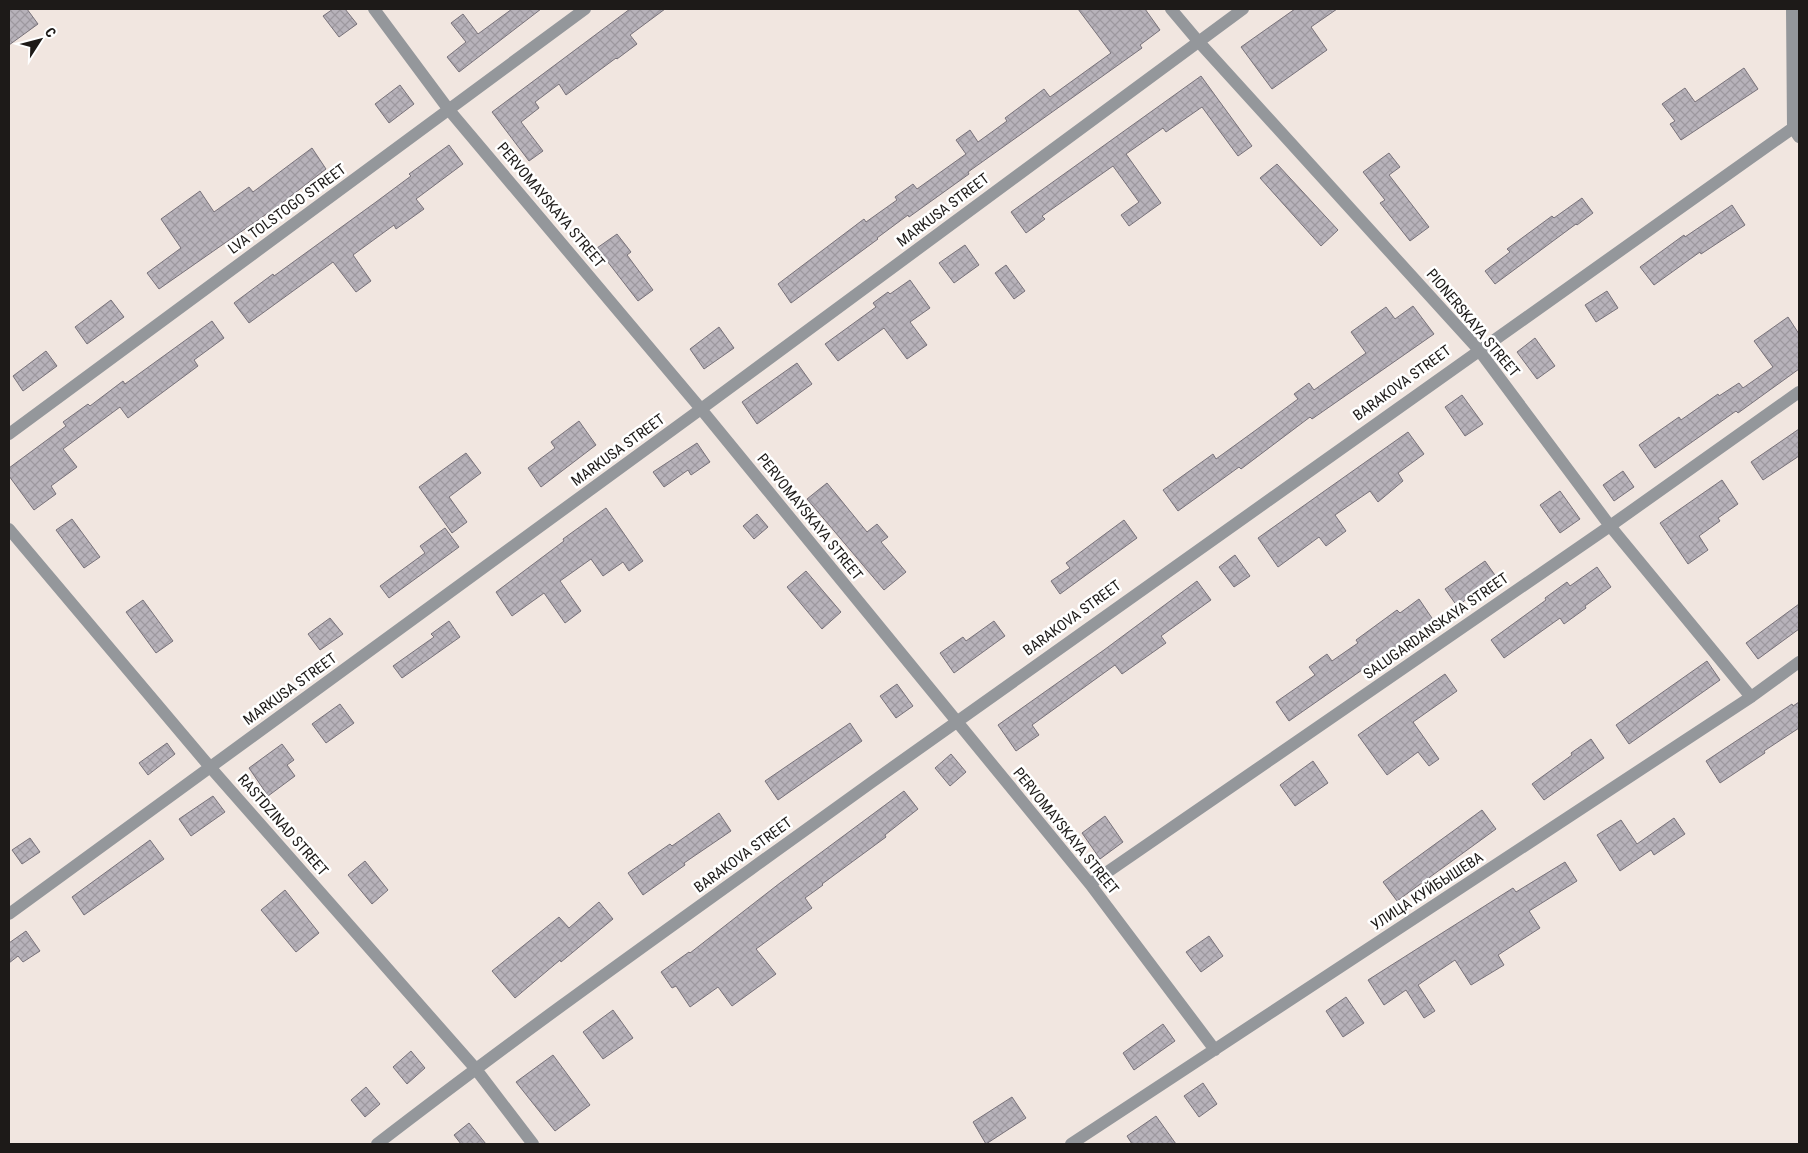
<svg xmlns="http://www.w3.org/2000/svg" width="1808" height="1153" viewBox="0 0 1808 1153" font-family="'Roboto Condensed',sans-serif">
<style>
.building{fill:url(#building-cross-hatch);stroke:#78727a}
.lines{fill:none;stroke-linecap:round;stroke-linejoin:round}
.street{stroke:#94979b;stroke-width:12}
.labels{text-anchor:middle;stroke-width:5;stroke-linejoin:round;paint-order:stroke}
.street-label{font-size:15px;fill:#1d1a18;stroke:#fff}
</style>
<defs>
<pattern id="building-cross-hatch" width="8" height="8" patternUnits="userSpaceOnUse" patternTransform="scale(1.25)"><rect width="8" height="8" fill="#b7b2ba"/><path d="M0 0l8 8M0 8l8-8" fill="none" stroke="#9d989f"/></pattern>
</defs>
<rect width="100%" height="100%" fill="#f1e6e0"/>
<path class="building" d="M 9,9 L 27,9 L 38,24 L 9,45 Z
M 333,9 L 345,9 L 357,24 L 339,37 L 323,16 Z
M 512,9 L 541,9 L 459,72 L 447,57 L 466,42 L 451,23 L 463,14 L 478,34 Z
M 630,9 L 665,9 L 630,35 L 637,44 L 617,59 L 616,58 L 566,95 L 559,84 L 535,102 L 539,108 L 521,122 L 543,151 L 529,161 L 492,112 Z
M 1078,9 L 1145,9 L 1160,30 L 1140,45 L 1142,48 L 968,172 L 969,174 L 909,217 L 908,215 L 877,238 L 878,239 L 791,303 L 778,284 L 864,219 L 866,222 L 897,200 L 895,197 L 913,184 L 917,189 L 966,154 L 956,140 L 970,130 L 978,142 L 1007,121 L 1005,118 L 1044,89 L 1050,97 L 1111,53 Z
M 1295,9 L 1337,9 L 1311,27 L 1327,50 L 1272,89 L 1241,47 Z
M 1744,68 L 1758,89 L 1681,140 L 1670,124 L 1675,121 L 1662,104 L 1685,88 L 1695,102 Z
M 1201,76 L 1252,146 L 1238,156 L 1202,107 L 1166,132 L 1163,128 L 1126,154 L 1161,203 L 1129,226 L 1121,215 L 1139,202 L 1113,166 L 1042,216 L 1045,219 L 1026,233 L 1011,212 Z
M 400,85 L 414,104 L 389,123 L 375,104 Z
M 449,145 L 463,164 L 416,199 L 424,209 L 396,229 L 394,225 L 353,255 L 371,281 L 356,292 L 333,262 L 249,323 L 234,303 L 273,274 L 274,276 L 376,202 L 411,176 L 409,174 Z
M 312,148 L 326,169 L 278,206 L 159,289 L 147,273 L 181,248 L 161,219 L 200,191 L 214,212 L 249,187 L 253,192 Z
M 1389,153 L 1400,167 L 1389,175 L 1429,227 L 1410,241 L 1380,203 L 1385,200 L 1363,172 Z
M 1277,164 L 1338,230 L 1321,246 L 1260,178 Z
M 1582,198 L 1593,213 L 1577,225 L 1576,224 L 1495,284 L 1485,271 L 1510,252 L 1507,249 L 1552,216 L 1554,218 Z
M 1732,205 L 1745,225 L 1701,254 L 1700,252 L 1654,285 L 1640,267 L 1684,235 L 1685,237 Z
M 617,234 L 631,252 L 627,255 L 653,290 L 638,301 L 597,248 Z
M 965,245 L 979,265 L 954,283 L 939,263 Z
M 1006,265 L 1025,291 L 1014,299 L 995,273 Z
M 910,280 L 930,308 L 910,322 L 927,345 L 907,359 L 884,328 L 838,361 L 825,344 L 876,307 L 873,303 L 888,292 L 890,294 Z
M 1607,291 L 1618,308 L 1596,322 L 1585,305 Z
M 111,300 L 124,317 L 87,344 L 75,327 Z
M 1413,306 L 1434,334 L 1312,419 L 1310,417 L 1241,469 L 1239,467 L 1178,511 L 1163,490 L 1213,454 L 1216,459 L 1256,430 L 1298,399 L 1294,394 L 1309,383 L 1314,390 L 1366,353 L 1351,332 L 1386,307 L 1395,319 Z
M 1788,317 L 1799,334 L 1799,369 L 1738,413 L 1736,411 L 1655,468 L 1639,445 L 1679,417 L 1681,420 L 1718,394 L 1719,396 L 1739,383 L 1743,388 L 1773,367 L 1754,341 Z
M 212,321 L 224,338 L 194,360 L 198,366 L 128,418 L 120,407 L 63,449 L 77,467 L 51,486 L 56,494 L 34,510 L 9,476 L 9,468 L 66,426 L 63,422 L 88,404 L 90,406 L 123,381 L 125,384 Z
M 719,327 L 734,348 L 704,369 L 690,349 Z
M 1535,338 L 1555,366 L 1537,379 L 1517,352 Z
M 46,351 L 57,366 L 23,391 L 13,376 Z
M 797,363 L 812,384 L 757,424 L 742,402 Z
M 1462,395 L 1483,424 L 1465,436 L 1445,407 Z
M 579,421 L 596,445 L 541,487 L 528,468 L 555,448 L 551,442 Z
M 1799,429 L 1799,456 L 1763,480 L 1751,462 Z
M 1408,432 L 1424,454 L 1398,473 L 1403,481 L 1378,502 L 1370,491 L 1335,515 L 1346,531 L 1326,546 L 1319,537 L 1278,567 L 1258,538 Z
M 697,443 L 710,462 L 691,475 L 688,470 L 664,487 L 653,472 Z
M 466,453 L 481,473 L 449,497 L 467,522 L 452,533 L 419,487 Z
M 1623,471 L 1634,487 L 1614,501 L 1603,485 Z
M 1722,480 L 1738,504 L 1718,518 L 1720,521 L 1699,536 L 1708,550 L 1688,564 L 1660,523 Z
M 827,483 L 867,532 L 877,524 L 888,537 L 881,542 L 906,572 L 884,590 L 807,499 Z
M 1560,491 L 1580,519 L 1560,533 L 1540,505 Z
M 606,508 L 643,561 L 629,571 L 623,562 L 603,576 L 591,559 L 560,581 L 581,611 L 565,623 L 544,593 L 512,616 L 496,592 L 564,541 L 563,539 Z
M 757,514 L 768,527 L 754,539 L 743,526 Z
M 72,519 L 100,557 L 84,568 L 56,530 Z
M 1124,520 L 1137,538 L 1060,594 L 1051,581 L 1070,568 L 1066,563 Z
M 445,528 L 459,547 L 389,598 L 380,586 L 425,553 L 420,546 Z
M 1235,555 L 1250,576 L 1234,587 L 1219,567 Z
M 1485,561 L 1497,578 L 1457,606 L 1445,589 Z
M 1597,567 L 1611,587 L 1585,606 L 1586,608 L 1564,624 L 1560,618 L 1504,658 L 1491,640 L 1546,600 L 1545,598 L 1567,582 L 1570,586 Z
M 806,571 L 841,612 L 822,629 L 787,587 Z
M 1197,581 L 1211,600 L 1161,636 L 1166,643 L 1122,674 L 1115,665 L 1032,725 L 1039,735 L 1016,751 L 998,725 L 1104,650 Z
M 1419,599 L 1434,621 L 1373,665 L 1372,663 L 1289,721 L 1276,702 L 1315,675 L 1309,667 L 1327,654 L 1332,661 L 1358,643 L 1356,640 L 1397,610 L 1400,613 Z
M 143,600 L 173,641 L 156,653 L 126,612 Z
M 1799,604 L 1799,629 L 1758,659 L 1746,643 Z
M 330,618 L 343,634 L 320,650 L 308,634 Z
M 449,621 L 460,637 L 402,678 L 393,666 L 434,637 L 431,634 Z
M 994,621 L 1005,636 L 954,673 L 940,653 L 963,637 L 966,641 Z
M 1707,661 L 1720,680 L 1629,744 L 1616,725 Z
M 1445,674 L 1457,691 L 1413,722 L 1439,759 L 1429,766 L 1418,752 L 1387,775 L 1358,735 Z
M 897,684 L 913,706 L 896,718 L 880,696 Z
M 1799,702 L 1799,728 L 1764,751 L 1765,753 L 1720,783 L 1706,761 L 1792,704 L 1793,706 Z
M 340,704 L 354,723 L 326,743 L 312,724 Z
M 850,723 L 862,741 L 778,800 L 765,781 Z
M 1591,739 L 1604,758 L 1544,800 L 1532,784 L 1572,755 L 1571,753 Z
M 167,743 L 175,754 L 148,775 L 139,763 Z
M 282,744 L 294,760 L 287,765 L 295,776 L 268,796 L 249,768 Z
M 951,754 L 966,772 L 950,786 L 935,768 Z
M 1313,761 L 1328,783 L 1295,806 L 1280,785 Z
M 904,791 L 918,809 L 885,835 L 886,837 L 822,884 L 823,885 L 805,898 L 812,908 L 756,949 L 776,974 L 732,1006 L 718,987 L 690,1007 L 676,986 L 672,988 L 661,972 L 689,952 L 690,953 L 780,883 Z
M 213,796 L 225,812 L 191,836 L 179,819 Z
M 1482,810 L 1496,829 L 1397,901 L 1383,882 Z
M 719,813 L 731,831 L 684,863 L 685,865 L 643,895 L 628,873 L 670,844 L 672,846 Z
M 1105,816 L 1123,842 L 1100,859 L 1082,833 Z
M 1674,818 L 1685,834 L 1654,855 L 1651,850 L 1620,871 L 1597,835 L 1621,820 L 1637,844 Z
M 30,838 L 40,852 L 22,864 L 12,850 Z
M 150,840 L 164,859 L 84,915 L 72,897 Z
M 365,861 L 388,890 L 372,904 L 348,875 Z
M 1565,862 L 1577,881 L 1529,911 L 1540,928 L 1498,955 L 1504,965 L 1471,985 L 1455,960 L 1418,985 L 1435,1011 L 1424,1018 L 1406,990 L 1384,1005 L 1368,980 L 1513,888 L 1516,892 Z
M 285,890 L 319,933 L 296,952 L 261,910 Z
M 599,902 L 613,919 L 561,962 L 560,960 L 515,998 L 492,971 L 559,917 L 569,928 Z
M 26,931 L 40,951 L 23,962 L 18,956 L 9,963 L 9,943 Z
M 1209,936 L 1223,956 L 1201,972 L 1186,952 Z
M 1346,997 L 1364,1023 L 1343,1037 L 1326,1011 Z
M 613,1010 L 633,1038 L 603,1059 L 583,1032 Z
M 1163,1024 L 1175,1041 L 1134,1070 L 1123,1053 Z
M 411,1051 L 425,1068 L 407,1084 L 393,1067 Z
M 553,1055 L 590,1105 L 555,1131 L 516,1082 Z
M 1203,1083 L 1217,1104 L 1199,1117 L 1184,1096 Z
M 366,1087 L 380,1104 L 365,1117 L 351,1100 Z
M 1012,1097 L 1026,1118 L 986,1144 L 973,1122 Z
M 1156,1116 L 1176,1144 L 1132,1144 L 1127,1136 Z
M 469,1123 L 486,1144 L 461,1144 L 454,1135 Z"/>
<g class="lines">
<path class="street" d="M 374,9 L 449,110 L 701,409 L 1090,884 L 1215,1050
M 1171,9 L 1198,41 L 1478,349 L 1610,526 L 1751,697
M 1792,9 L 1793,128 L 1799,137
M 9,434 L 585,9
M 9,529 L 210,767 L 475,1068 L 533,1144
M 1090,884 L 1610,526 L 1799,392
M 9,914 L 701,409 L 1243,9
M 377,1144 C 539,1019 706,902 872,782 C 1177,562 1484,344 1793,128
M 1071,1144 L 1751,697 L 1799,662"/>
</g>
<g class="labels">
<g class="street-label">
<text transform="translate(551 205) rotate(50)" y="5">PERVOMAYSKAYA STREET</text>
<text transform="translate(287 209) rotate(-36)" y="5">LVA TOLSTOGO STREET</text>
<text transform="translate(943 210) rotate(-37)" y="5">MARKUSA STREET</text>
<text transform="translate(1473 323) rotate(50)" y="5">PIONERSKAYA STREET</text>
<text transform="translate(1402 383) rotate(-36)" y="5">BARAKOVA STREET</text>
<text transform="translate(618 450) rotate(-36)" y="5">MARKUSA STREET</text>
<text transform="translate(810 517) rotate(51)" y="5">PERVOMAYSKAYA STREET</text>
<text transform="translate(1072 618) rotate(-36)" y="5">BARAKOVA STREET</text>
<text transform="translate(1436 626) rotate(-35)" y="5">SALUGARDANSKAYA STREET</text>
<text transform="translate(290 689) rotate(-36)" y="5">MARKUSA STREET</text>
<text transform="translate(283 825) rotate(49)" y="5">RASTDZINAD STREET</text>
<text transform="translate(1066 831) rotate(51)" y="5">PERVOMAYSKAYA STREET</text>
<text transform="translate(743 855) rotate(-36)" y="5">BARAKOVA STREET</text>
<text transform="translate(1427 891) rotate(-33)" y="5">УЛИЦА КУЙБЫШЕВА</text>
</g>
</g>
<rect width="1808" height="1153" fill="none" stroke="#1d1a18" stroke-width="20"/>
<g transform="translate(40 40) rotate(54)" stroke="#ffffff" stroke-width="4" paint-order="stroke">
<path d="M0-4L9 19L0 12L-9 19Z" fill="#1d1a18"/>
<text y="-8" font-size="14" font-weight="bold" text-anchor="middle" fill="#1d1a18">С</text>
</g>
</svg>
